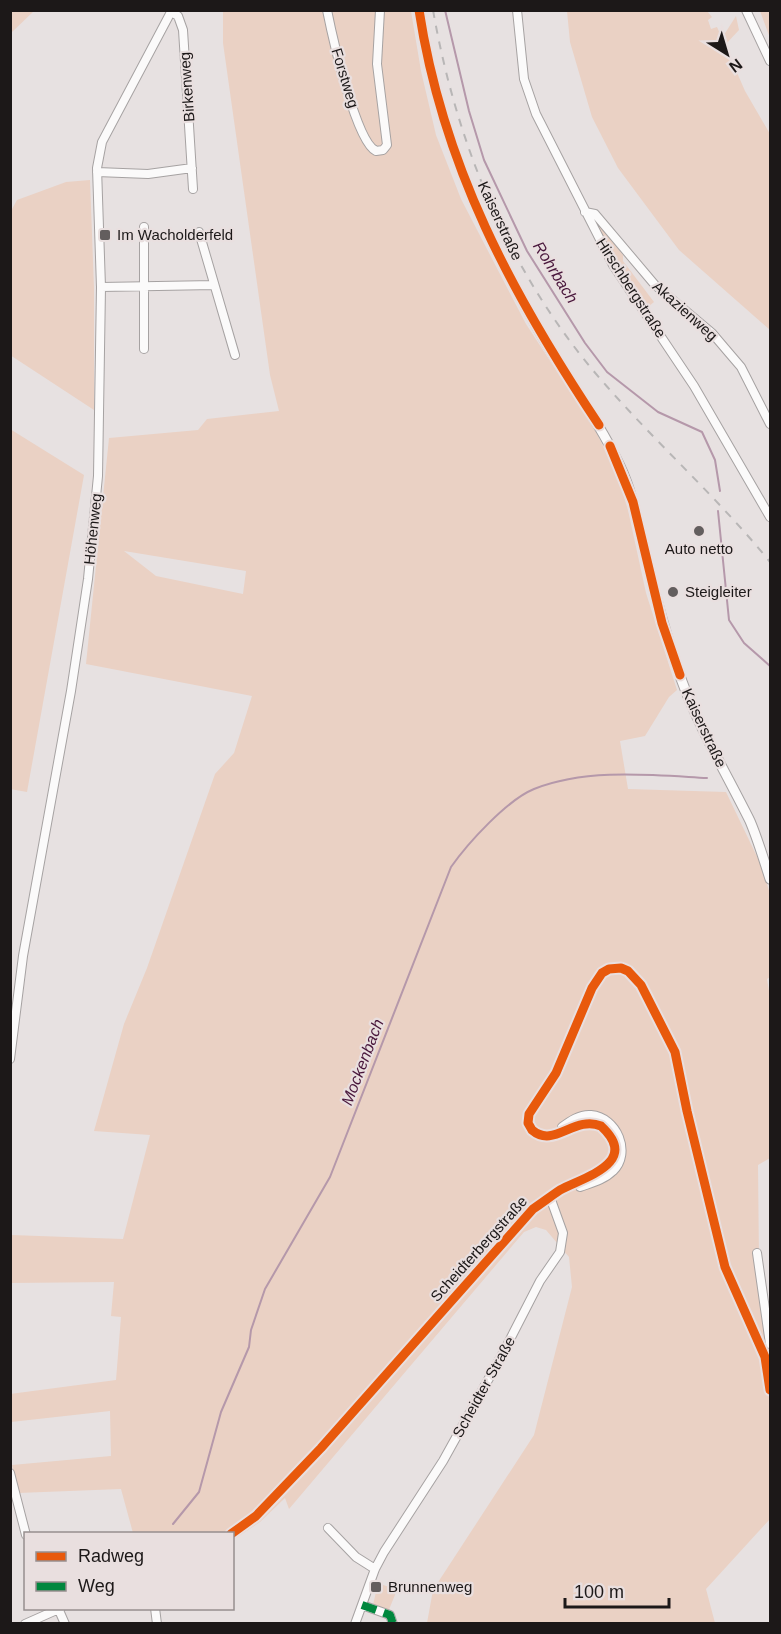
<svg xmlns="http://www.w3.org/2000/svg" width="781" height="1634" viewBox="0 0 781 1634" font-family="Arial,sans-serif">
<style>
.green{fill:#ead1c4;fill-rule:evenodd}
.lines{fill:none;stroke-linecap:round;stroke-linejoin:round}
.stream{stroke:#b598aa;stroke-width:2}
.minor-casing{stroke:#a6a2a2;stroke-width:10}
.major-casing{stroke:#a6a2a2;stroke-width:11}
.minor{stroke:#fbfafa;stroke-width:8}
.major{stroke:#fbfafa;stroke-width:9}
.rail{stroke:#b8b6b6;stroke-width:2;stroke-dasharray:8 8;stroke-linecap:butt}
.quiet{stroke:#00873e;stroke-width:8;stroke-dasharray:15 8;stroke-linecap:butt}
.cycleway-casing{stroke:#e9dfdf;stroke-width:13}
.cycleway{stroke:#e8590c;stroke-width:9}
.poi-dot{fill:#635e5e;stroke:#e9dfdf;stroke-width:2}
.labels{text-anchor:middle;stroke-width:4.5;stroke-linejoin:round;paint-order:stroke}
.street-label{font-size:15px;fill:#1c1818;stroke:#e9dfdf}
.poi-label{font-size:15px;fill:#1c1818;stroke:#e9dfdf;text-anchor:start}
.water-label{font-size:16px;font-style:italic;fill:#48163b;stroke:#e9dfdf}
</style>
<rect width="100%" height="100%" fill="#e7e1e1"/>
<path class="green" d="M 11,10 L 34,10 L 34,11 L 11,33 Z
M 223,11 L 411,11 L 421,71 L 436,135 L 461,199 L 526,324 L 594,428 L 617,474 L 628,510 L 646,593 L 677,690 L 669,697 L 645,736 L 620,741 L 628,789 L 726,792 L 762,867 L 770,894 L 770,977 L 767,979 L 770,997 L 770,1158 L 758,1165 L 759,1262 L 770,1383 L 770,1519 L 706,1589 L 715,1623 L 427,1623 L 433,1590 L 534,1435 L 572,1287 L 569,1257 L 546,1230 L 536,1227 L 524,1232 L 289,1509 L 285,1498 L 260,1522 L 233,1540 L 232,1534 L 133,1533 L 121,1489 L 18,1493 L 12,1465 L 111,1456 L 110,1411 L 11,1422 L 10,1394 L 116,1380 L 121,1317 L 111,1316 L 114,1282 L 11,1283 L 11,1235 L 123,1239 L 150,1135 L 94,1131 L 124,1024 L 147,968 L 215,774 L 234,753 L 252,696 L 86,664 L 109,438 L 198,430 L 207,419 L 279,411 L 270,375 L 223,43 ZM 124,551 L 246,571 L 243,594 L 156,576 Z
M 567,11 L 707,11 L 712,17 L 708,20 L 711,29 L 717,27 L 722,38 L 736,16 L 739,30 L 725,45 L 745,91 L 770,134 L 770,330 L 679,250 L 618,168 L 592,117 L 570,42 Z
M 760,11 L 770,11 L 770,38 Z
M 90,180 L 94,288 L 94,410 L 10,355 L 11,211 L 17,200 L 66,182 Z
M 596,219 L 623,255 L 623,261 L 654,302 L 648,307 L 612,256 L 594,220 Z
M 10,429 L 84,475 L 27,792 L 10,789 Z
M 378,1583 L 397,1590 L 388,1612 L 373,1605 Z"/>
<g class="lines">
<path class="stream" d="M 445,10 L 469,111 L 484,160 L 527,251 L 585,343 L 607,372 L 658,412 L 702,432 L 715,460 L 720,491
M 718,511 L 729,620 L 744,643 L 770,666
M 173,1524 L 199,1492 L 221,1412 L 249,1347 L 251,1330 L 265,1289 L 330,1177 L 451,867 C 468,843 507,800 534,789 C 586,768 652,775 707,778"/>
<g class="minor-casing">
<path id="minor" d="M 327,10 C 332,35 356,142 376,151 L 383,150 L 387,145 L 377,64 L 380,10
M 517,10 L 524,79 L 536,114 L 613,265 L 694,386 L 770,517
M 746,10 L 770,61
M 171,12 L 178,16 L 183,30 L 193,189
M 97,172 L 148,174 L 192,168
M 585,212 L 595,214 L 655,285 L 712,333 L 729,353 L 741,367 L 770,424
M 199,232 L 235,355
M 101,287 L 214,285
M 144,349 L 144,227
M 10,1059 L 23,956 L 71,691 L 88,579 L 98,476 L 101,287 L 97,168 L 102,142 L 172,10
M 562,1127 C 570,1121 580,1114 591,1115 C 617,1117 632,1153 613,1171 C 604,1180 591,1183 580,1187
M 757,1253 L 770,1344
M 10,1473 L 26,1535
M 328,1528 L 356,1557 L 375,1569
M 231,1534 L 256,1516 L 321,1448 L 533,1209 C 542,1203 551,1196 560,1190 C 584,1177 641,1163 601,1126 C 574,1115 554,1149 532,1130 L 528,1123 L 529,1114 L 556,1073 L 592,988 L 602,973 L 609,969 L 621,968 L 628,971 L 641,985 L 675,1052 L 687,1111 L 725,1267 L 765,1357 L 770,1390
M 362,1605 L 390,1615 L 393,1624
M 58,1608 L 65,1624
M 155,1608 L 157,1624
M 25,1624 L 61,1608
M 355,1624 L 375,1569 L 384,1552 L 443,1461 L 503,1353 L 540,1281 L 560,1252 L 563,1233 L 550,1197"/>
</g>
<g class="major-casing">
<path id="major" d="M 419,10 C 437,125 476,219 533,320 C 560,370 596,415 620,466 C 633,493 638,524 645,553 C 655,595 666,635 680,676 C 698,726 726,773 750,821 C 758,840 764,860 770,879"/>
</g>
<use href="#minor" class="minor"/>
<use href="#major" class="major"/>
<path class="rail" d="M 433,10 C 457,147 511,277 603,382 C 657,444 719,499 770,562"/>
<path class="quiet" d="M 362,1605 L 390,1615 L 393,1624"/>
<g class="cycleway-casing">
<path id="cycleway" d="M 419,10 C 443,167 512,294 599,425
M 610,446 L 633,502 L 662,623 L 680,675
M 231,1534 L 256,1516 L 321,1448 L 533,1209 C 542,1203 551,1196 560,1190 C 584,1177 641,1163 601,1126 C 574,1115 554,1149 532,1130 L 528,1123 L 529,1114 L 556,1073 L 592,988 L 602,973 L 609,969 L 621,968 L 628,971 L 641,985 L 675,1052 L 687,1111 L 725,1267 L 765,1357 L 770,1390"/>
</g>
<use href="#cycleway" class="cycleway"/>
</g>
<g class="poi-dot">
<rect x="99" y="229" width="12" height="12" rx="3"/>
<circle cx="699" cy="531" r="6"/>
<circle cx="673" cy="592" r="6"/>
<rect x="370" y="1581" width="12" height="12" rx="3"/>
</g>
<g class="labels">
<g class="street-label">
<text transform="translate(345 78) rotate(73)" y="5">Forstweg</text>
<text transform="translate(187 87) rotate(-94)" y="5">Birkenweg</text>
<text transform="translate(500 221) rotate(65)" y="5">Kaiserstraße</text>
<text transform="translate(631 288) rotate(57)" y="5">Hirschbergstraße</text>
<text transform="translate(685 311) rotate(42)" y="5">Akazienweg</text>
<text transform="translate(93 529) rotate(-84)" y="5">Höhenweg</text>
<text transform="translate(704 728) rotate(65)" y="5">Kaiserstraße</text>
<text transform="translate(479 1249) rotate(-48)" y="5">Scheidterbergstraße</text>
<text transform="translate(484 1387) rotate(-61)" y="5">Scheidter Straße</text>
</g>
<g class="poi-label">
<text x="117" y="240">Im Wacholderfeld</text>
<text x="699" y="554" text-anchor="middle">Auto netto</text>
<text x="685" y="597">Steigleiter</text>
<text x="388" y="1592">Brunnenweg</text>
</g>
<g class="water-label">
<text transform="translate(556 272) rotate(58)" y="6">Rohrbach</text>
<text transform="translate(362 1062) rotate(-69)" y="6">Mockenbach</text>
</g>
</g>
<rect width="781" height="1634" fill="none" stroke="#1c1818" stroke-width="24"/>
<rect x="24" y="1532" width="210" height="78" fill="#e9dfdf" stroke="#978f8f" stroke-width="1.5"/>
<rect x="36" y="1552" width="30" height="9" fill="#e8590c" stroke="#978f8f" stroke-width="1.5"/>
<text x="78" y="1562" font-size="18" fill="#1c1818">Radweg</text>
<rect x="36" y="1582" width="30" height="9" fill="#00873e" stroke="#978f8f" stroke-width="1.5"/>
<text x="78" y="1592" font-size="18" fill="#1c1818">Weg</text>
<g transform="translate(727 54) rotate(143)" stroke="#e9dfdf" stroke-width="4.5" paint-order="stroke">
<path d="M0-4.5L10 22L0 15L-10 22Z" fill="#1c1818"/>
<text y="-9" font-size="16" font-weight="bold" text-anchor="middle" fill="#1c1818">N</text>
</g>
<path d="M565 1598v9h104v-9" fill="none" stroke="#1c1818" stroke-width="3"/>
<text x="574" y="1598" font-size="18" fill="#1c1818" stroke="#e9dfdf" stroke-width="4.5" paint-order="stroke">100 m</text>
</svg>
